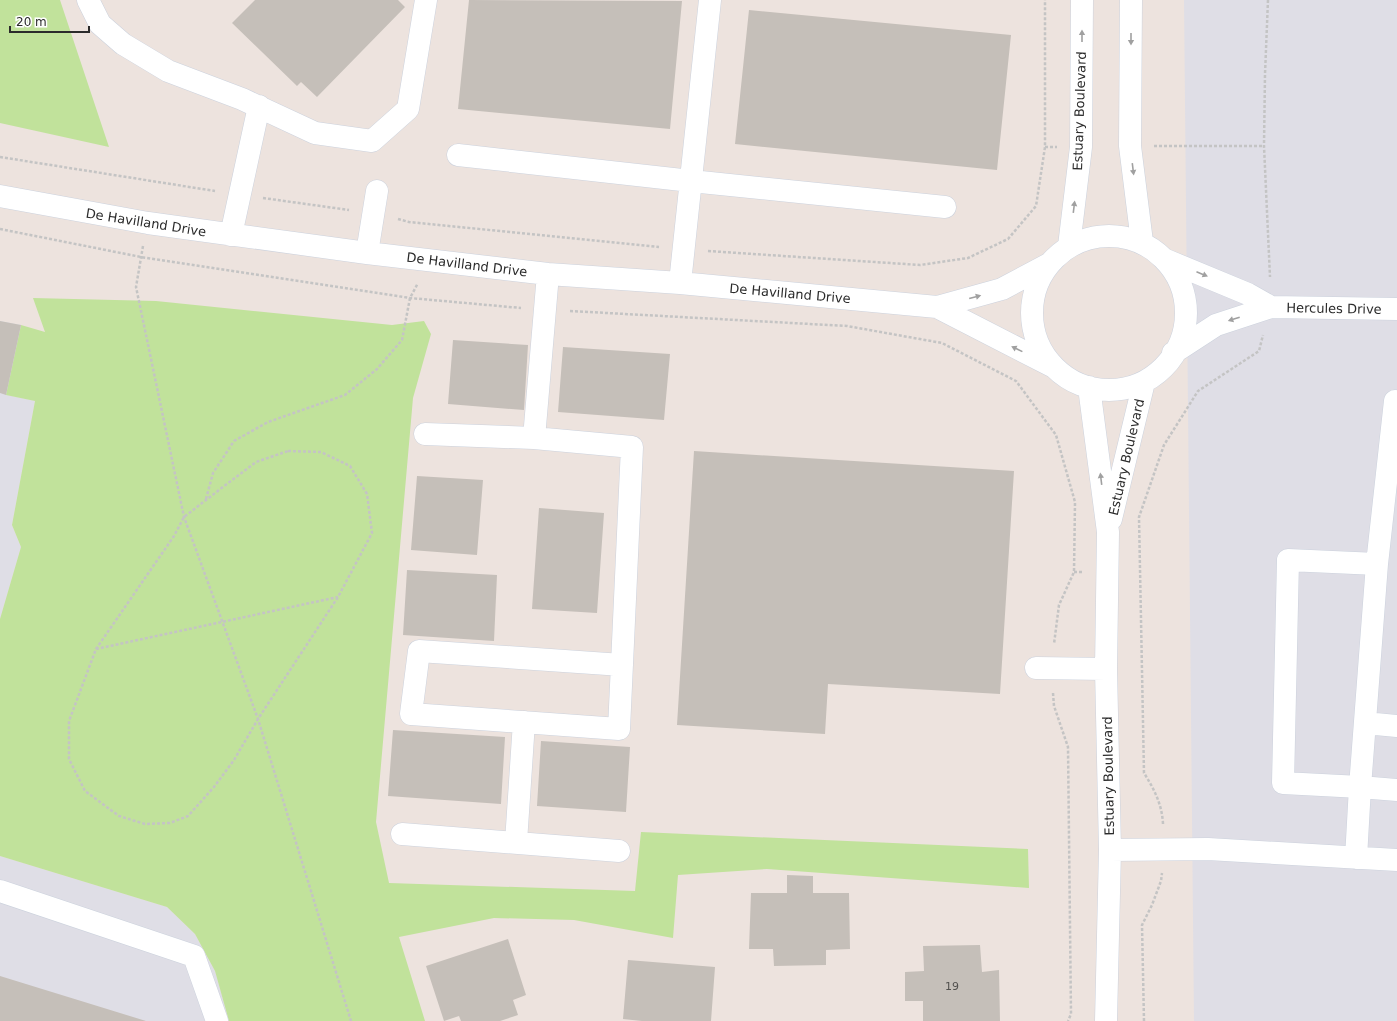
<svg xmlns="http://www.w3.org/2000/svg" width="1397" height="1021" viewBox="0 0 1397 1021" font-family="'DejaVu Sans',sans-serif">
<style>
.industrial{fill:#dfdee6}
.green{fill:#c1e29b}
.building{fill:#c5bfb9}
.lines{fill:none;stroke-linecap:round;stroke-linejoin:round}
.minor-casing{stroke:#ccd2dd;stroke-width:23}
.path{stroke:#c4c4c4;stroke-width:2.5;stroke-dasharray:3 2;stroke-linecap:butt}
.minor{stroke:#fff;stroke-width:22}
.oneway{fill:#a0a0a0}
.labels{text-anchor:middle;stroke-width:3;stroke-linejoin:round;paint-order:stroke}
.number-label{font-size:11px;fill:#52504e}
.street-label{font-size:13px;fill:#2b2b2b;stroke:#fff}
</style>
<rect width="100%" height="100%" fill="#ede3de"/>
<path class="industrial" d="M 1184,0 L 1397,0 L 1397,1021 L 1194,1021 Z
M 0,321 L 21,325 L 7,395 L 35,401 L 12,525 L 21,547 L 0,619 Z
M 0,856 L 167,907 L 195,934 L 215,971 L 229,1021 L 0,1021 Z"/>
<path class="green" d="M 0,0 L 60,0 L 109,147 L 0,123 Z
M 33,298 L 156,301 L 392,325 L 424,321 L 431,334 L 413,398 L 376,822 L 389,883 L 635,891 L 641,832 L 1028,849 L 1029,888 L 767,869 L 678,875 L 673,938 L 574,920 L 494,918 L 399,937 L 425,1021 L 229,1021 L 215,971 L 195,934 L 167,907 L 0,856 L 0,619 L 21,547 L 12,525 L 35,401 L 6,395 L 21,325 L 45,332 Z"/>
<path class="building" d="M 255,0 L 398,0 L 405,7 L 317,97 L 301,82 L 297,86 L 232,23 Z
M 469,0 L 682,1 L 670,129 L 458,109 Z
M 749,10 L 1011,35 L 997,170 L 735,144 Z
M 0,321 L 21,325 L 6,395 L 0,393 Z
M 453,340 L 528,345 L 524,410 L 448,404 Z
M 563,347 L 670,354 L 664,420 L 558,412 Z
M 694,451 L 1014,471 L 1000,694 L 828,684 L 825,734 L 677,725 Z
M 417,476 L 483,480 L 477,555 L 411,550 Z
M 539,508 L 604,513 L 597,613 L 532,609 Z
M 407,570 L 497,575 L 494,641 L 403,635 Z
M 393,730 L 505,737 L 501,804 L 388,796 Z
M 541,741 L 630,747 L 626,812 L 537,806 Z
M 787,875 L 813,876 L 813,893 L 849,893 L 850,949 L 826,950 L 826,965 L 774,966 L 773,949 L 749,949 L 751,893 L 787,893 Z
M 508,939 L 526,995 L 513,1000 L 518,1015 L 500,1021 L 461,1021 L 459,1016 L 444,1021 L 426,966 Z
M 980,945 L 982,972 L 999,970 L 1000,1021 L 923,1021 L 923,1001 L 905,1001 L 905,972 L 924,971 L 923,946 Z
M 628,960 L 715,967 L 711,1021 L 642,1021 L 623,1019 Z
M 0,976 L 146,1021 L 0,1021 Z"/>
<g class="lines">
<g class="minor-casing">
<path id="minor" d="M 88,0 L 100,24 L 123,44 L 168,71 L 242,99 L 315,133 L 372,141 L 408,109 L 426,0
M 1131,0 L 1130,146 L 1142,242
M 458,155 L 691,181 L 945,207
M 0,196 L 148,223 L 367,253 L 548,274 L 680,283 L 937,307 L 1002,289 L 1049,264
M 231,235 L 259,106
M1032 313a77 77 0 1 1 154 0a77 77 0 1 1-154 0Z
M 1069,246 L 1081,147 L 1082,0
M 367,253 L 377,191
M 1166,260 L 1248,294 L 1271,307
M 680,283 L 710,0
M 937,307 L 1052,366
M 1173,353 L 1216,325 L 1271,307 L 1397,309
M 1089,387 L 1108,532 L 1106,669 L 1110,850 L 1106,1021
M 425,434 L 534,438 L 632,447 L 619,729 L 411,714 L 419,651 L 622,665
M 534,438 L 548,274
M 1111,519 L 1144,382
M 1377,564 L 1395,401
M 1036,668 L 1106,669
M 1365,723 L 1397,726
M 402,834 L 619,851
M 516,842 L 524,722
M 1110,850 L 1208,849 L 1397,860
M 1356,858 L 1360,787 L 1283,783 L 1288,560 L 1377,564 L 1360,787 L 1397,790
M 0,891 L 194,956 L 217,1021"/>
</g>
<path class="path" d="M 1268,0 L 1265,74 L 1264,146 L 1270,277
M 1154,146 L 1264,146
M 1045,147 L 1057,147
M 0,157 L 215,191
M 263,198 L 349,210
M 398,219 L 409,222 L 659,247
M 0,229 L 141,257 L 410,298 L 521,308
M 143,246 L 136,287 L 184,517 L 258,719 L 351,1021
M 708,251 L 920,265 L 968,258 L 1008,239 L 1036,206 L 1045,147 L 1045,0
M 570,311 L 847,326 L 942,343 L 1016,381 L 1056,435 L 1075,502 L 1074,572 L 1059,605 L 1054,644
M 288,451 L 321,452 L 350,466 L 367,494 L 372,533 L 338,597 L 258,719 L 234,760 L 214,787 L 188,816 L 170,823 L 145,824 L 119,816 L 85,791 L 69,759 L 69,721 L 96,649 L 174,536 L 184,517 L 219,490 L 256,462 Z
M 206,499 L 213,473 L 234,441 L 268,422 L 345,395 L 377,369 L 402,340 L 410,298 L 418,283
M 1074,572 L 1083,572
M 96,649 L 338,597
M 1053,693 L 1054,706 L 1068,747 L 1071,1014 L 1068,1021
M 1163,824 C 1162,804 1154,789 1144,773 L 1139,517 L 1164,445 L 1198,391 L 1259,351 L 1263,335
M 1144,1021 L 1142,925 L 1152,905 L 1161,881 L 1162,873"/>
<use href="#minor" class="minor"/>
</g>
<defs><path id="oneway-solid" d="M-6-.8H1V-3.2L6.5 0L1 3.2V.8H-6Z"/></defs>
<g class="oneway">
<use href="#oneway-solid" transform="translate(1082 36) rotate(-90)"/>
<use href="#oneway-solid" transform="translate(1131 39) rotate(90)"/>
<use href="#oneway-solid" transform="translate(1133 169) rotate(83)"/>
<use href="#oneway-solid" transform="translate(1074 207) rotate(-83)"/>
<use href="#oneway-solid" transform="translate(1202 274) rotate(23)"/>
<use href="#oneway-solid" transform="translate(975 297) rotate(-15)"/>
<use href="#oneway-solid" transform="translate(1234 319) rotate(162)"/>
<use href="#oneway-solid" transform="translate(1017 349) rotate(-154)"/>
<use href="#oneway-solid" transform="translate(1101 479) rotate(-97)"/>
</g>
<g class="labels">
<g class="number-label">
<text x="952" y="990">19</text>
</g>
<g class="street-label">
<text transform="translate(1079 111) rotate(-88)" y="5">Estuary Boulevard</text>
<text transform="translate(146 222) rotate(9)" y="5">De Havilland Drive</text>
<text transform="translate(467 264) rotate(7)" y="5">De Havilland Drive</text>
<text transform="translate(790 293) rotate(5)" y="5">De Havilland Drive</text>
<text transform="translate(1334 308) rotate(1)" y="5">Hercules Drive</text>
<text transform="translate(1126 457) rotate(-77)" y="5">Estuary Boulevard</text>
<text transform="translate(1108 776) rotate(-91)" y="5">Estuary Boulevard</text>
</g>
</g>
<path d="M10 26v6h79v-6" fill="none" stroke="#2b2b2b" stroke-width="2"/>
<text x="16" y="26" font-size="12" fill="#2b2b2b" stroke="#ffffff" stroke-width="3" paint-order="stroke">20 m</text>
</svg>
